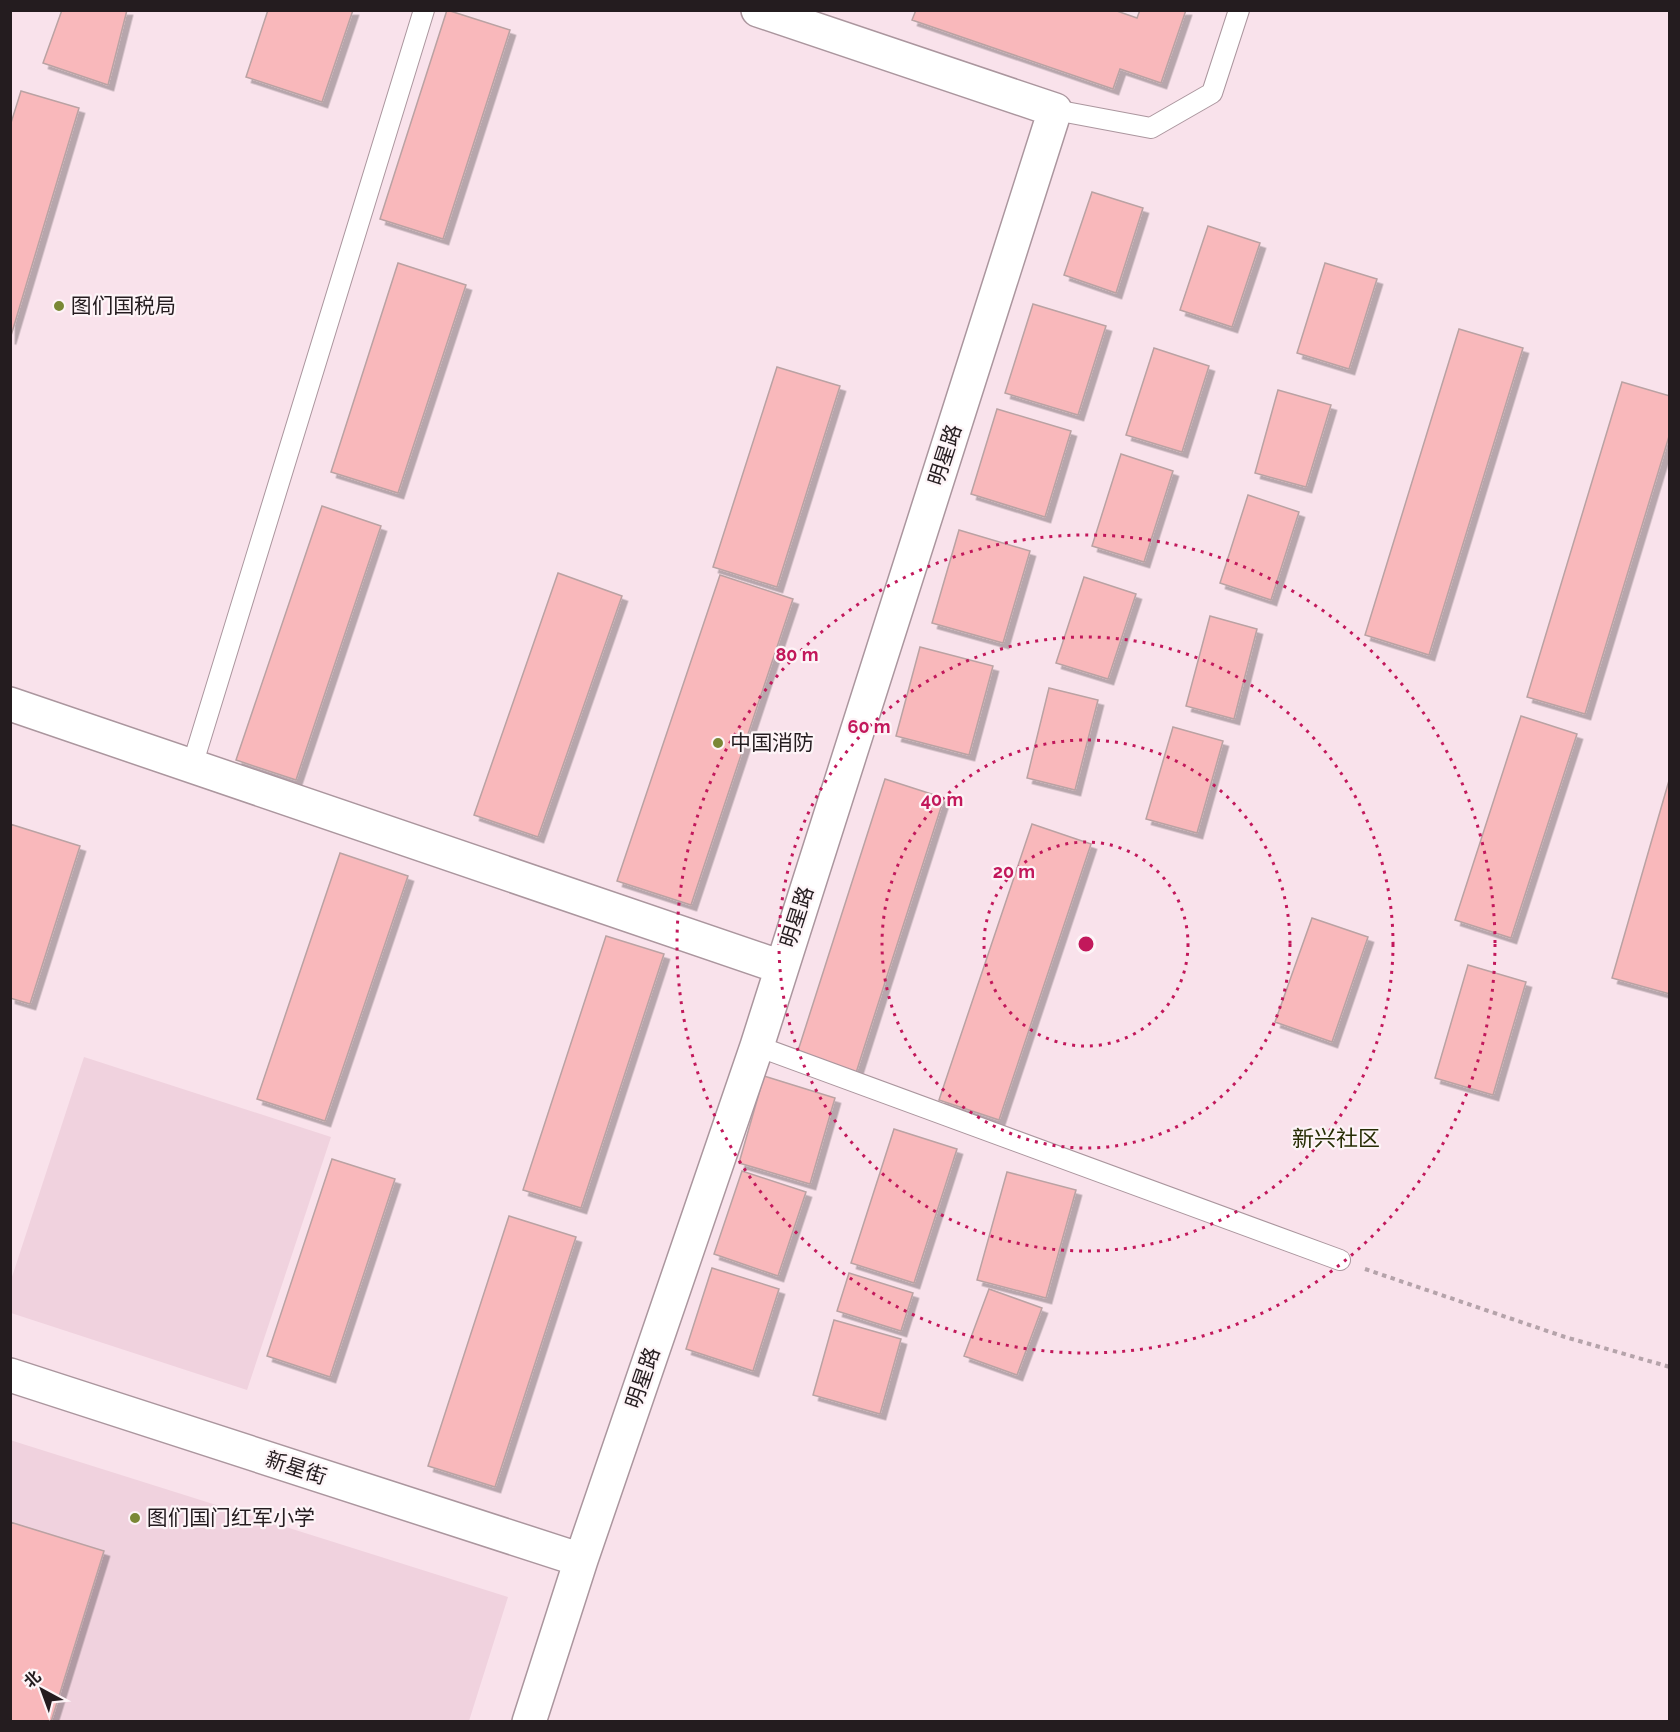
<svg xmlns="http://www.w3.org/2000/svg" width="1680" height="1732" viewBox="0 0 1680 1732" font-family="Raleway,'Noto Sans SC',sans-serif">
<style>
.built{fill:#f0d2de}
.building{fill:#f9b8bb;stroke:#baa2a3;stroke-width:1.5;filter:url(#shadow)}
.lines{fill:none;stroke-linecap:round;stroke-linejoin:round}
.service-casing{stroke:#ab969e;stroke-width:22}
.minor-casing{stroke:#ab969e;stroke-width:36}
.path{stroke:#b5a3aa;stroke-width:4;stroke-dasharray:4.5 4.5;stroke-linecap:butt}
.service{stroke:#fff;stroke-width:20}
.minor{stroke:#fff;stroke-width:33}
.ring{fill:none;stroke:#c2185b;stroke-width:3;stroke-dasharray:3 6}
.poi-dot{fill:#7a8735;stroke:#fdf4f7;stroke-width:2}
.labels{text-anchor:middle;stroke-width:4.5;stroke-linejoin:round;paint-order:stroke}
.poi-label{font-size:21px;fill:#241c1f;stroke:#fdf4f7;text-anchor:start}
.street-label{font-size:21px;fill:#241c1f;stroke:#fdf4f7}
.neighbourhood-label{font-size:22px;fill:#272d04;stroke:#fdf4f7}
.centre{fill:#c2185b;stroke:#fdf4f7;stroke-width:3}
.ring-label{font-size:18px;text-anchor:middle;font-weight:bold;fill:#c2185b;stroke:#fdf4f7;stroke-width:4.5;stroke-linejoin:round;paint-order:stroke}
</style>
<defs>
<filter id="shadow"><feDropShadow dx="5.5" dy="5.5" stdDeviation="0" flood-color="#0004"/></filter>
</defs>
<rect width="100%" height="100%" fill="#f9e2eb"/>
<path class="built" d="M 84,1057 L 331,1137 L 247,1390 L 11,1313 L 11,1280 Z
M 10,1440 L 508,1597 L 469,1721 L 11,1721 Z"/>
<path class="building" d="M 62,10 L 127,10 L 108,85 L 43,63 Z
M 268,10 L 353,10 L 322,102 L 246,77 Z
M 447,10 L 510,30 L 443,239 L 380,219 Z
M 916,10 L 1114,10 L 1137,18 L 1140,10 L 1186,10 L 1161,83 L 1120,69 L 1113,89 L 912,20 Z
M 21,91 L 79,108 L 10,339 L 10,126 Z
M 1092,192 L 1143,208 L 1116,293 L 1064,275 Z
M 1208,226 L 1260,243 L 1232,327 L 1180,310 Z
M 398,263 L 466,285 L 398,493 L 331,472 Z
M 1325,263 L 1377,279 L 1349,369 L 1297,353 Z
M 1033,304 L 1106,326 L 1078,415 L 1005,393 Z
M 1459,329 L 1523,348 L 1429,655 L 1365,635 Z
M 1154,348 L 1209,366 L 1182,452 L 1126,435 Z
M 777,367 L 840,386 L 777,587 L 713,567 Z
M 1622,382 L 1670,396 L 1670,433 L 1585,714 L 1527,697 Z
M 1278,390 L 1331,405 L 1306,487 L 1255,473 Z
M 997,409 L 1071,431 L 1045,517 L 971,494 Z
M 1121,454 L 1173,471 L 1144,562 L 1092,546 Z
M 1248,495 L 1299,512 L 1271,600 L 1220,583 Z
M 322,506 L 381,526 L 296,780 L 236,760 Z
M 959,530 L 1030,551 L 1003,643 L 932,623 Z
M 558,573 L 622,596 L 538,837 L 474,815 Z
M 720,575 L 793,599 L 691,905 L 617,881 Z
M 1084,577 L 1136,594 L 1108,679 L 1056,663 Z
M 1210,616 L 1257,629 L 1234,719 L 1186,706 Z
M 920,647 L 993,666 L 969,755 L 896,736 Z
M 1049,688 L 1098,700 L 1075,790 L 1027,778 Z
M 1521,716 L 1577,734 L 1511,938 L 1455,920 Z
M 1173,727 L 1223,741 L 1197,833 L 1146,819 Z
M 1670,777 L 1670,994 L 1612,978 Z
M 885,779 L 944,798 L 855,1076 L 796,1057 Z
M 10,824 L 80,846 L 30,1004 L 10,998 Z
M 1032,824 L 1091,844 L 999,1120 L 939,1100 Z
M 340,853 L 408,876 L 325,1121 L 257,1099 Z
M 1312,918 L 1368,937 L 1332,1042 L 1275,1022 Z
M 606,936 L 664,954 L 581,1208 L 523,1190 Z
M 1468,965 L 1526,982 L 1493,1095 L 1435,1078 Z
M 764,1076 L 835,1098 L 810,1184 L 739,1163 Z
M 894,1129 L 957,1149 L 914,1283 L 851,1263 Z
M 332,1159 L 395,1179 L 330,1377 L 267,1356 Z
M 742,1171 L 806,1192 L 778,1276 L 714,1254 Z
M 1007,1172 L 1076,1190 L 1046,1298 L 977,1280 Z
M 509,1216 L 576,1237 L 495,1487 L 428,1466 Z
M 712,1268 L 779,1289 L 753,1371 L 686,1349 Z
M 849,1273 L 913,1293 L 901,1331 L 837,1311 Z
M 989,1289 L 1042,1308 L 1017,1375 L 964,1356 Z
M 834,1320 L 901,1339 L 880,1414 L 813,1395 Z
M 10,1522 L 104,1551 L 51,1722 L 10,1722 Z"/>
<g class="lines">
<g class="service-casing">
<path id="service" d="M 1055,110 L 1151,128 L 1212,93 L 1239,10
M 192,766 L 424,10
M 757,1046 L 1340,1260"/>
</g>
<g class="minor-casing">
<path id="minor" d="M 10,704 L 781,967
M 10,1375 L 581,1560
M 529,1722 L 581,1560 L 757,1046 L 1055,110 L 758,10"/>
</g>
<path class="path" d="M 1365,1269 L 1565,1337 L 1670,1367"/>
<use href="#service" class="service"/>
<use href="#minor" class="minor"/>
</g>
<g class="ring">
<circle cx="1086" cy="944" r="102"/>
<circle cx="1086" cy="944" r="204"/>
<circle cx="1086" cy="944" r="307"/>
<circle cx="1086" cy="944" r="409"/>
</g>
<g class="poi-dot">
<circle cx="59" cy="306" r="6"/>
<circle cx="718" cy="743" r="6"/>
<circle cx="135" cy="1518" r="6"/>
</g>
<g class="labels">
<g class="poi-label">
<text x="71" y="313">图们国税局</text>
<text x="730" y="750">中国消防</text>
<text x="147" y="1525">图们国门红军小学</text>
</g>
<g class="street-label">
<text transform="translate(945 455) rotate(-72)" y="7">明星路</text>
<text transform="translate(797 917) rotate(-72)" y="7">明星路</text>
<text transform="translate(643 1378) rotate(-71)" y="7">明星路</text>
<text transform="translate(296 1468) rotate(18)" y="7">新星街</text>
</g>
<g class="neighbourhood-label">
<text x="1336" y="1146">新兴社区</text>
</g>
</g>
<circle cx="1086" cy="944" r="9" class="centre"/>
<g class="ring-label">
<text x="797" y="661">80 m</text>
<text x="869" y="733">60 m</text>
<text x="942" y="806">40 m</text>
<text x="1014" y="878">20 m</text>
</g>
<rect width="1680" height="1732" fill="none" stroke="#241c1f" stroke-width="24"/>
<g transform="translate(42 1690) rotate(319)" stroke="#fdf4f7" stroke-width="4.5" paint-order="stroke">
<path d="M0-4.5L10 22L0 15L-10 22Z" fill="#241c1f"/>
<text y="-9" font-size="16" font-weight="bold" text-anchor="middle" fill="#241c1f">北</text>
</g>
</svg>
